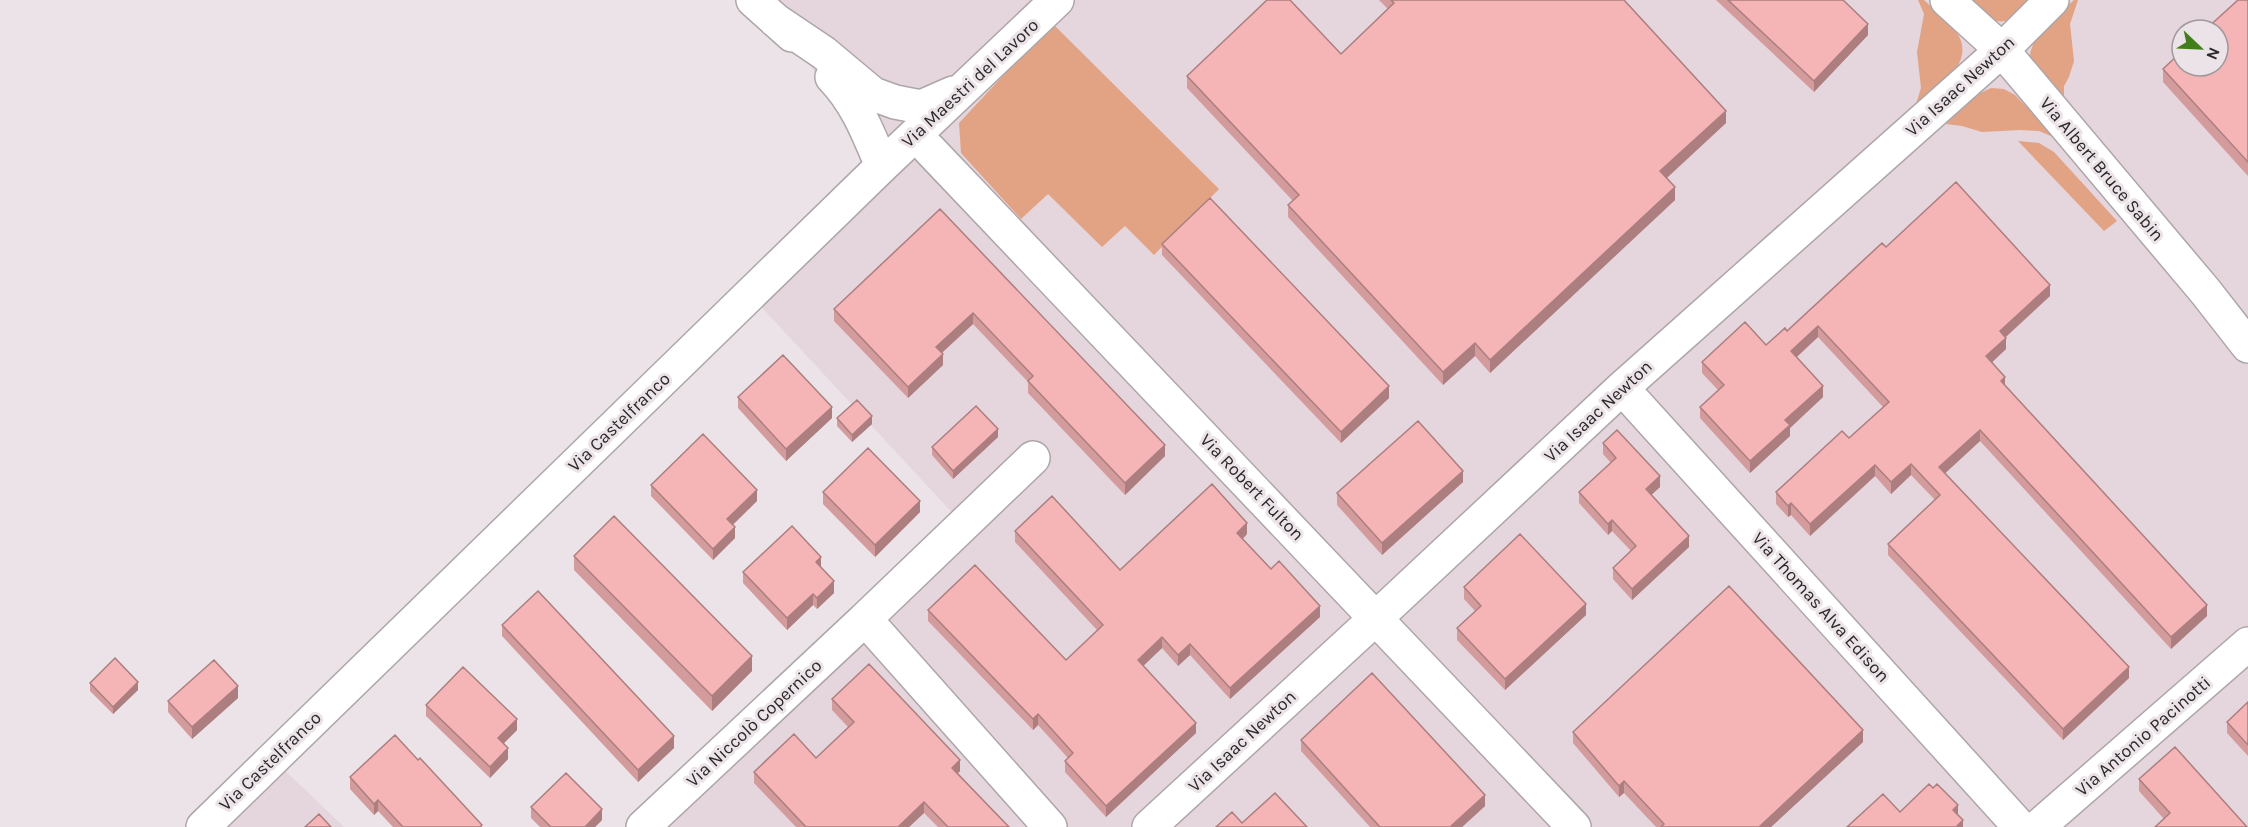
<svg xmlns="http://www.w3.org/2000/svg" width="2248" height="827" viewBox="0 0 2248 827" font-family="Karla,sans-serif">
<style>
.built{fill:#e5d5dd;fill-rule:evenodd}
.green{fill:#e1a384}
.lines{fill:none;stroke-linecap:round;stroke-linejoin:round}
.minor-casing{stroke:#ada6a9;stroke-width:36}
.minor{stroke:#fff;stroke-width:33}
.wall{fill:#d39b9c}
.shaded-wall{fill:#ac7e7f}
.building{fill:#f5b4b5;stroke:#ac7e7f;stroke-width:1.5}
.labels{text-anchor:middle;stroke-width:6;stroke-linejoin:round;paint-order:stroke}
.street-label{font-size:18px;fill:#2b2829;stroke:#ebe3e7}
</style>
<rect width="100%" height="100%" fill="#ebe3e7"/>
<path class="built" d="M 753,0 L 2248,0 L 2248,827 L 642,827 L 959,520 L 743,287 L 882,153 L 763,9 ZM 2182,30 L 2218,30 L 2218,66 L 2182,66 Z
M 274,760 L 344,827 L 208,827 Z"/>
<path class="green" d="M 1918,0 L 1924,0 C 1934,10 1950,21 1957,33 C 1978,64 1933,92 1914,110 L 1921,88 L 1917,52 L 1924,14 Z
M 1964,0 L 2036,0 C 2007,30 1994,27 1964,0 Z
M 2074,0 L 2078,0 L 2070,24 L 2074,61 L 2069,77 L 2064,86 L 2064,100 L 2029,62 C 2031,32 2054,19 2074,0 Z
M 1052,23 L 1219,189 L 1154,255 L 1125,226 L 1102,247 L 1048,194 L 1021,219 L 961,153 L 959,123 Z
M 1991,88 L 2004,89 L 2015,95 L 2058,139 L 2039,131 L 2020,130 L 1982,132 L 1962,126 L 1946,124 L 1976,95 Z
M 2018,141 L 2039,143 L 2054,152 L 2117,221 L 2104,231 Z"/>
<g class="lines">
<g class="minor-casing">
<path id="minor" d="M 753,0 L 792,35
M 1947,0 L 2002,50 L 2205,291 L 2248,346
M 775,20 L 824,53 L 873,94 L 895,102 L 921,107 L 953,93
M 832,77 C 857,103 868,133 882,166
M 929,149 L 1574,827
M 1622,388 L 2020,827
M 865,619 L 1033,458
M 203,827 L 882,166 L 1057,0
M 643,827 L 865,619 L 1050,827
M 1149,827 L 1376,618 L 1622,388 L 2002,50 L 2052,0
M 2038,827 L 2248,644"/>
</g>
<use href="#minor" class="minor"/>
</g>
<path class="wall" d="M 1379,0 L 1624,0 L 1726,123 L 1667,178 L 1675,200 L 1490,373 L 1475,356 L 1443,385 L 1288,217 L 1288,205 L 1293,201 L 1187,88 L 1187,76 L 1341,54 L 1388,9 Z
M 1716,0 L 1843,0 L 1868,35 L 1814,92 Z
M 2248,0 L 2248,176 L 2163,82 L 2163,69 Z
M 940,209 L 1165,456 L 1125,495 L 1028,393 L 1028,382 L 973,324 L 942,353 L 943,365 L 908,398 L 834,321 L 834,309 Z
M 1162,244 L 1389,398 L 1341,443 L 1162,255 Z
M 1886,247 L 2050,296 L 2006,337 L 2006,349 L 1992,362 L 2005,385 L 2207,616 L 2171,649 L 1980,441 L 1945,473 L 2129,678 L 2063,740 L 1888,555 L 1888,544 L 1935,500 L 1911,475 L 1891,494 L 1875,476 L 1810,536 L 1791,515 L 1788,517 L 1776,504 L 1776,492 L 1849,438 L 1883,407 L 1818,337 L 1797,357 L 1823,397 L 1790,428 L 1790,436 L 1750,473 L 1700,418 L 1700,407 L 1718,390 L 1702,373 L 1702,362 L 1766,345 L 1787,331 Z
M 738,397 L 832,418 L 786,461 L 738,408 Z
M 837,418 L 872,424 L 852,442 L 837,426 Z
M 998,437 L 953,479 L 932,455 L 932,447 Z
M 1603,443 L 1660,487 L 1651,495 L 1689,547 L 1632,600 L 1613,579 L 1613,568 L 1631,551 L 1612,531 L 1608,535 L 1579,503 L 1579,492 L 1611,463 L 1603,454 Z
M 1463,482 L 1382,555 L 1337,505 L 1337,493 Z
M 651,485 L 757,501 L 733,525 L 735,538 L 713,560 L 651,496 Z
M 823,492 L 920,512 L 875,557 L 823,504 Z
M 1015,531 L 1120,570 L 1247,534 L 1243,539 L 1271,569 L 1320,617 L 1230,699 L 1190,655 L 1178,666 L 1162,648 L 1143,666 L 1196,733 L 1106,817 L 1065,772 L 1065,761 L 1068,758 L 1038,725 L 1033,730 L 928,621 L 928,610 L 1066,660 L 1097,630 L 1015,542 Z
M 574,556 L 752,671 L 712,711 L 574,570 Z
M 821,567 L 834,593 L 817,609 L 813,605 L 787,630 L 743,583 L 743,572 Z
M 1464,587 L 1586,615 L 1505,690 L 1457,640 L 1457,628 L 1475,611 L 1464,599 Z
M 502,625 L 674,748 L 638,782 L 502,636 Z
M 90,683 L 138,690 L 113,714 L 90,691 Z
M 238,698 L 192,739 L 168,712 L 168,701 Z
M 832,699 L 960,771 L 958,773 L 1009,827 L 938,827 L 924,813 L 909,827 L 796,827 L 754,783 L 754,772 L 816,758 L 848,727 L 832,710 Z
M 2248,702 L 2248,756 L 2227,733 L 2227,722 Z
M 426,705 L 517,730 L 504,743 L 508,759 L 490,778 L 426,716 Z
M 1573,732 L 1863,742 L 1771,827 L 1656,827 L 1624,793 L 1619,797 L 1573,743 Z
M 1301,740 L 1485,806 L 1462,827 L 1370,827 L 1301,751 Z
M 418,760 L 482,827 L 393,827 L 378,811 L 374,815 L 350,789 L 350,777 Z
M 2139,779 L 2247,827 L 2164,819 L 2139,791 Z
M 531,807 L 602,820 L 595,827 L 540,827 L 531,818 Z"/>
<path class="shaded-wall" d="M 1868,24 L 1868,35 L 1814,92 L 1814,81 Z
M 1726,111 L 1726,123 L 1660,184 L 1660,171 Z
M 1675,187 L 1675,200 L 1490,373 L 1490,360 Z
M 2050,285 L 2050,296 L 2000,342 L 2000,331 Z
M 973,313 L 973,324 L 936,358 L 936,347 Z
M 1818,326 L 1818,337 L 1791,362 L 1791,351 Z
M 2006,338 L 2006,349 L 1986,368 L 1986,356 Z
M 1475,343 L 1475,356 L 1443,385 L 1443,372 Z
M 943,354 L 943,365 L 908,398 L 908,387 Z
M 2005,377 L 2005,388 L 2001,381 Z
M 1389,386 L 1389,398 L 1341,443 L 1341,432 Z
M 1823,386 L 1823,397 L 1790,428 L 1790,436 L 1750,473 L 1750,461 L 1785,420 Z
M 832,407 L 832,418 L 786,461 L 786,449 Z
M 872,416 L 872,424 L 852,442 L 852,435 Z
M 998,429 L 998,437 L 953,479 L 953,471 Z
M 1980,430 L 1980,441 L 1939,479 L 1939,467 Z
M 1165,445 L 1165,456 L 1125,495 L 1125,483 Z
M 1911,464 L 1911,475 L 1891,494 L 1891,482 Z
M 1875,465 L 1875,476 L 1810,536 L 1810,524 Z
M 1463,471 L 1463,482 L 1382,555 L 1382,543 Z
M 1660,476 L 1660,487 L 1646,500 L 1646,489 Z
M 757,490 L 757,501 L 727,530 L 727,519 Z
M 920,501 L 920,512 L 875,557 L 875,545 Z
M 1791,503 L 1791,515 L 1788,517 L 1788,506 Z
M 1612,520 L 1612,531 L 1608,535 L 1608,524 Z
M 1247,523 L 1247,534 L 1237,544 L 1237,533 Z
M 735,527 L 735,538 L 713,560 L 713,549 Z
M 1689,536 L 1689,547 L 1632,600 L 1632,589 Z
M 821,557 L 821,569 L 816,562 Z
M 834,581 L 834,593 L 817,609 L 817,598 Z
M 813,594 L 813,605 L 787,630 L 787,618 Z
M 1586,604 L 1586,615 L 1505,690 L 1505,679 Z
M 2207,605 L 2207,616 L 2171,649 L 2171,637 Z
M 1320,606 L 1320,617 L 1230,699 L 1230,688 Z
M 1162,637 L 1162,648 L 1138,671 L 1138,660 Z
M 1190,644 L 1190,655 L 1178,666 L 1178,655 Z
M 752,656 L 752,671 L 712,711 L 712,696 Z
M 2129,667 L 2129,678 L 2063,740 L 2063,729 Z
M 138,682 L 138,690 L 113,714 L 113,707 Z
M 238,686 L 238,698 L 192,739 L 192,727 Z
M 1038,714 L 1038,725 L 1033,730 L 1033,719 Z
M 517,719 L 517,730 L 498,749 L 498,738 Z
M 1196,723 L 1196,733 L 1106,817 L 1106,806 Z
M 1863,730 L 1863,742 L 1771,827 L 1759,827 Z
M 674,736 L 674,748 L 638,782 L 638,770 Z
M 508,748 L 508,759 L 490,778 L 490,767 Z
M 960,760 L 960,771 L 952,779 L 952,768 Z
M 1624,781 L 1624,793 L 1619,797 L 1619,786 Z
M 1485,795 L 1485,806 L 1462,827 L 1450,827 Z
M 378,800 L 378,811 L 374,815 L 374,804 Z
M 924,802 L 924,813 L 909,827 L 898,827 Z
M 1958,805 L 1958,816 L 1953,810 Z
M 602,809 L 602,820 L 595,827 L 585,827 Z
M 1963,820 L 1963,827 L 1956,827 Z"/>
<path class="building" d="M 1267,0 L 1290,0 L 1341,54 L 1394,3 L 1391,0 L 1624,0 L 1726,111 L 1660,171 L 1675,187 L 1490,360 L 1475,343 L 1443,372 L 1288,205 L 1299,195 L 1187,76 Z
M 1728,0 L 1843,0 L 1868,24 L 1814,81 Z
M 2238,0 L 2248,0 L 2248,162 L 2163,69 L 2182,51 L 2182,66 L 2218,66 L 2218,30 L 2205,30 Z
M 1956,182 L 2050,285 L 2000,331 L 2006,338 L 1986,356 L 2005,377 L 2001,381 L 2207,605 L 2171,637 L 1980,430 L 1939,467 L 2129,667 L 2063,729 L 1888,544 L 1940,495 L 1911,464 L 1891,482 L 1875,465 L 1810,524 L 1791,503 L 1788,506 L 1776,492 L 1842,431 L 1849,438 L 1889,402 L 1818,326 L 1791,351 L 1823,386 L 1785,420 L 1790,425 L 1750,461 L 1700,407 L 1724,385 L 1702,362 L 1745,322 L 1766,345 L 1785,328 L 1787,331 L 1882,243 L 1886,247 Z
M 1210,198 L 1389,386 L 1341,432 L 1162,244 Z
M 940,209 L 1165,445 L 1125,483 L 1028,381 L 1033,376 L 973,313 L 936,347 L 943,354 L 908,387 L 834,309 Z
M 783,355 L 832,407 L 786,449 L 738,397 Z
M 857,400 L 872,416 L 852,435 L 837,418 Z
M 976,406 L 998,429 L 953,471 L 932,447 Z
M 1418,421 L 1463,471 L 1382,543 L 1337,493 Z
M 1617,430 L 1660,476 L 1646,489 L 1689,536 L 1632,589 L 1613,568 L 1636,546 L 1612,520 L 1608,524 L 1579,492 L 1616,458 L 1603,443 Z
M 703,434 L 757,490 L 727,519 L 735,527 L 713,549 L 651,485 Z
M 868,448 L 920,501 L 875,545 L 823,492 Z
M 1212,484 L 1247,523 L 1237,533 L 1271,569 L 1279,561 L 1320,606 L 1230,688 L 1190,644 L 1178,655 L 1162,637 L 1138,660 L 1196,723 L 1106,806 L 1065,761 L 1073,753 L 1038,714 L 1033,719 L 928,610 L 975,565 L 1066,660 L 1103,625 L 1015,531 L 1052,496 L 1120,570 Z
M 614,516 L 752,656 L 712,696 L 574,556 Z
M 792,526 L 821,557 L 816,562 L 834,581 L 817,598 L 813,594 L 787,618 L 743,572 Z
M 1520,534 L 1586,604 L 1505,679 L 1457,628 L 1481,606 L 1464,587 Z
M 1729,586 L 1863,730 L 1759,827 L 1661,827 L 1664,824 L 1624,781 L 1619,786 L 1573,732 Z
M 538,591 L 674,736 L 638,770 L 502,625 Z
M 115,658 L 138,682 L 113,707 L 90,683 Z
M 214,660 L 238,686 L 192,727 L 168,701 Z
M 869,664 L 960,760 L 952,768 L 1009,827 L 948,827 L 924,802 L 898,827 L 806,827 L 754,772 L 794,734 L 816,758 L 854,722 L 832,699 Z
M 463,667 L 517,719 L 498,738 L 508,748 L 490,767 L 426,705 Z
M 1372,673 L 1485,795 L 1450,827 L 1380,827 L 1301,740 Z
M 2248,702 L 2248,745 L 2227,722 Z
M 395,735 L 418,760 L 420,758 L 482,825 L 480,827 L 403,827 L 378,800 L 374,804 L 350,777 Z
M 2175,747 L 2247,827 L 2155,827 L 2170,813 L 2139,779 Z
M 566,773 L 602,809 L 585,827 L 551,827 L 531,807 Z
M 1929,784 L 1933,788 L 1937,784 L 1958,805 L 1953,810 L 1963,820 L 1956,827 L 1847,827 L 1883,794 L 1900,812 Z
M 1275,793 L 1307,827 L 1216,827 L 1232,812 L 1242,823 Z
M 319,814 L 331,827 L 305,827 Z"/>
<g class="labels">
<g class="street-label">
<text transform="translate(970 83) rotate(-43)" y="6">Via Maestri del Lavoro</text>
<text transform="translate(1960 86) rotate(-42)" y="6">Via Isaac Newton</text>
<text transform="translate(2102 169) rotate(50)" y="6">Via Albert Bruce Sabin</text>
<text transform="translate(1598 411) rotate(-43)" y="6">Via Isaac Newton</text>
<text transform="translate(619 422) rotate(-44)" y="6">Via Castelfranco</text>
<text transform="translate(1252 487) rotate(46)" y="6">Via Robert Fulton</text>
<text transform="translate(1821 607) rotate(48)" y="6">Via Thomas Alva Edison</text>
<text transform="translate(754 723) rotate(-43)" y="6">Via Niccolò Copernico</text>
<text transform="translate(2143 736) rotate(-41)" y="6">Via Antonio Pacinotti</text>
<text transform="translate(1242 741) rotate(-43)" y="6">Via Isaac Newton</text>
<text transform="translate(270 761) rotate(-44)" y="6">Via Castelfranco</text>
</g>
</g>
<g transform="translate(2200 48) rotate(113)"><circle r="28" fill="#ebe3e7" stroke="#9e989b" stroke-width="1.5"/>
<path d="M0-4.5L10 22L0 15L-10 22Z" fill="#427f1c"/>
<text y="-9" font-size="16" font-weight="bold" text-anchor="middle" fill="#2b2829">N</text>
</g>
</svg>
